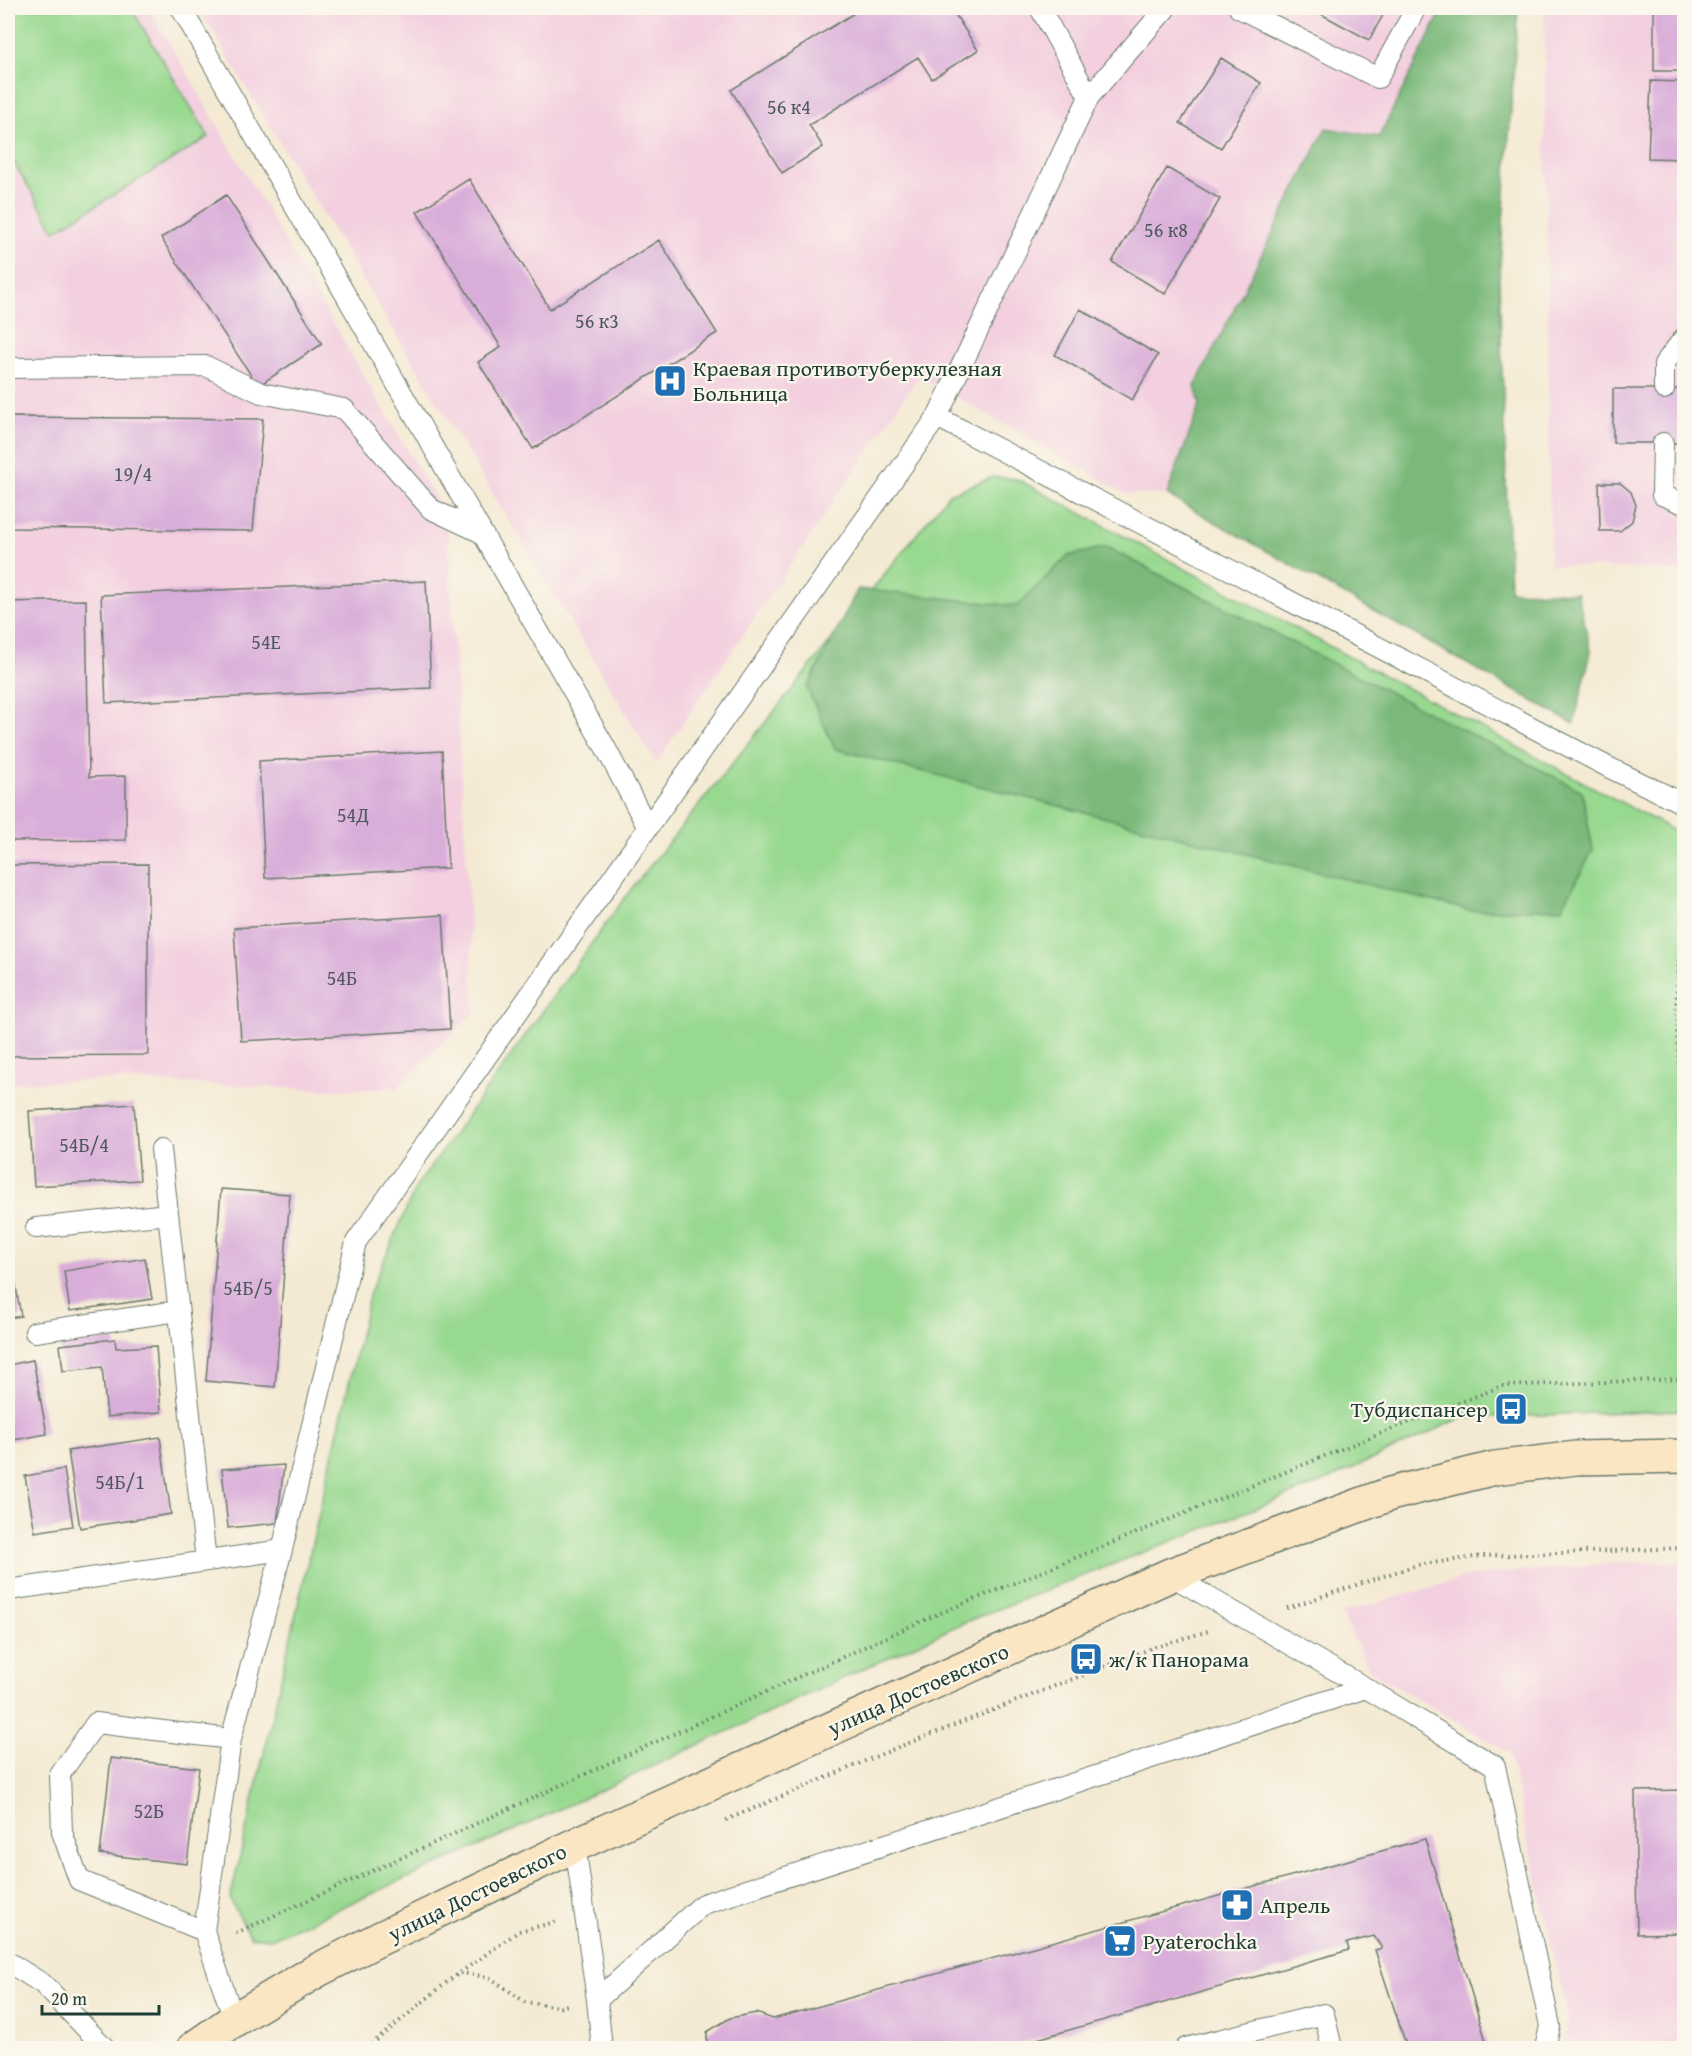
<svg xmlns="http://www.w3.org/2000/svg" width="1692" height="2056" viewBox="0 0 1692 2056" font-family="'Gentium Book Plus',serif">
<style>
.built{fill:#f3cfdf}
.green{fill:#98d990;stroke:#5c8b62;stroke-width:1.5}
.forest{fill:#7ab97a;stroke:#4c7b57;stroke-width:1.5}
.building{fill:#d9add9}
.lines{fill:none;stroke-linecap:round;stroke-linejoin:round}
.service-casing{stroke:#6a7a6c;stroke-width:22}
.secondary-casing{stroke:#6a7a6c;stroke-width:36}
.path{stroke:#6a7a6c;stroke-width:4;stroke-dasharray:1.5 4.5;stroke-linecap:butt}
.service{stroke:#fff;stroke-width:20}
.secondary{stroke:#fbe6c4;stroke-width:33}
.labels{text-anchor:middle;stroke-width:4.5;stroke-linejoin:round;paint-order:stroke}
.number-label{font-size:20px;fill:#4e595d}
.poi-label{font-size:22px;fill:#1f3d34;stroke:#fbf7ec;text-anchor:start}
.street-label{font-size:22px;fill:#1f3d34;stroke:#fbf7ec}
</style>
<rect width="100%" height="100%" fill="#fbf7ec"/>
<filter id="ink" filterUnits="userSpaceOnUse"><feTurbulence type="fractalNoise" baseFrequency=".0167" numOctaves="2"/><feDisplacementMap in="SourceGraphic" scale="12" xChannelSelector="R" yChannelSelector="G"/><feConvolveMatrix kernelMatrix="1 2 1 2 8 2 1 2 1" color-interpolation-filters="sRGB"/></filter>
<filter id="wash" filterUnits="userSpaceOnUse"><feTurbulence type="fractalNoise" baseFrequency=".008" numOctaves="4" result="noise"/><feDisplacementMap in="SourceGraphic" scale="24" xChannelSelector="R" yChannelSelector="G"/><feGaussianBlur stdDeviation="1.35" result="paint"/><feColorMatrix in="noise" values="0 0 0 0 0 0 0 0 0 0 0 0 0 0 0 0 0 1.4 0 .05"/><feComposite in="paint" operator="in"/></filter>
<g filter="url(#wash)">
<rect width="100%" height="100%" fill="#f4ead3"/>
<path class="built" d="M 8,8 L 149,8 L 447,518 L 475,1011 L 397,1088 L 331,1090 L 116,1080 L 8,1083 Z
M 198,8 L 1443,8 L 1379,137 L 1326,128 L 1200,404 L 1167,495 L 1126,494 L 919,376 L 656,763 Z
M 1544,8 L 1684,8 L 1684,571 L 1550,565 Z
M 1626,1562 L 1684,1563 L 1684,2048 L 1562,2048 L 1568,2020 L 1509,1753 L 1370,1671 L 1341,1613 L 1470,1576 Z"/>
<path class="green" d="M 8,8 L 131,8 L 209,137 L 55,231 L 8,153 Z
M 993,477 L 1017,479 L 1684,836 L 1684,1410 L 1461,1418 L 1323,1482 L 965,1622 L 508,1833 L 271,1939 L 251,1937 L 230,1900 L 370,1292 L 416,1187 L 625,897 L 949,494 Z"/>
<path class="forest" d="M 1443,8 L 1518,8 L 1499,280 L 1510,591 L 1577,593 L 1591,651 L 1574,724 L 1167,495 L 1200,404 L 1195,386 L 1326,128 L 1379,137 Z
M 1106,547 L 1582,791 L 1593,850 L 1562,908 L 1471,911 L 835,749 L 807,688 L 858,589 L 1017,606 L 1068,556 Z"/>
<g id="blocks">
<path class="building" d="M 862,8 L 951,8 L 978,50 L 932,79 L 918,57 L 809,125 L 823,147 L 782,173 L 731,90 Z
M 1310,8 L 1387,8 L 1369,40 Z
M 1654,8 L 1684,8 L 1684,71 L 1654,71 Z
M 1221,58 L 1261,83 L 1221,148 L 1180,123 Z
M 1651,81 L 1684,82 L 1684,159 L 1648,158 Z
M 1167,168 L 1220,199 L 1165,294 L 1112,262 Z
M 469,179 L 550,309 L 659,240 L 717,333 L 533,449 L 478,362 L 501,347 L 417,212 Z
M 226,195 L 322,344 L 258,386 L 161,238 Z
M 1080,309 L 1158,355 L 1132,400 L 1055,355 Z
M 1613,389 L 1684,389 L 1684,443 L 1613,443 Z
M 8,417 L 263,419 L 253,531 L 8,528 Z
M 1599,483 L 1620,483 L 1631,492 L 1636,505 L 1632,521 L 1620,531 L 1600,531 Z
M 426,581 L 431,688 L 106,703 L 101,595 Z
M 86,600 L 89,777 L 126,776 L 126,840 L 8,841 L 8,602 Z
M 442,751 L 448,868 L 265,878 L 259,761 Z
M 148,864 L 148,1055 L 8,1056 L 8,865 Z
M 443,915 L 450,1029 L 241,1041 L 234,928 Z
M 134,1104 L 140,1180 L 34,1186 L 29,1111 Z
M 221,1189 L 290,1194 L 275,1387 L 206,1381 Z
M 8,1239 L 21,1316 L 8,1318 Z
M 145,1258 L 152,1299 L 70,1311 L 64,1271 Z
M 115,1339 L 116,1348 L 156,1346 L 161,1412 L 107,1417 L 102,1367 L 63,1371 L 60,1345 Z
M 33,1360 L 47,1434 L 8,1441 L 8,1365 Z
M 160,1437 L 171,1514 L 80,1528 L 68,1451 Z
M 284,1465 L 277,1523 L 228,1528 L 222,1469 Z
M 64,1469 L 73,1526 L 35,1532 L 25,1476 Z
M 111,1758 L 199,1768 L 187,1864 L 100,1854 Z
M 1684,1790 L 1684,1933 L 1637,1934 L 1635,1791 Z
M 1425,1839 L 1488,2048 L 1407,2048 L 1375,1950 L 1382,1948 L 1374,1936 L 1347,1943 L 1349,1950 L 1006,2048 L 707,2048 L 707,2032 L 730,2018 L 756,2013 L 773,2019 Z"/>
</g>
</g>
<g filter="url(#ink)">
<use href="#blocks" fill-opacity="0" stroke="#6a7a6c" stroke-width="1.5"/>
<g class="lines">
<g class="service-casing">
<path id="service" d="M 181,8 L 605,747 L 648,828
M 1239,8 L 1378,78 L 1416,8
M 1089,97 L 1166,8
M 8,368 L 206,366 L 261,393 L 344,409 L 431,509 L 482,533
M 1664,389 L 1664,364 L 1684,338
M 937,417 L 1089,97 L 1040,8
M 1663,443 L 1662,495 L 1684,504
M 161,1149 L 206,1561
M 36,1228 L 168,1214
M 35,1332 L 178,1311
M 1170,1575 L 1366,1688 L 1495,1766 L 1550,2026 L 1545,2048
M 8,1590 L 282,1550
M 575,1845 L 597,2000 L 602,2048
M 204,1931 L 79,1880 L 62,1832 L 60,1774 L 96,1723 L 231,1739
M 8,1962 L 43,1984 L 105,2048
M 597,2000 L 703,1904 L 1366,1688
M 234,2020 L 204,1931 L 231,1739 L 282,1550 L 356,1242 L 937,417 L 1610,768 L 1684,804
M 1186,2048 L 1324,2014 L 1332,2048"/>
</g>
<g class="secondary-casing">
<path id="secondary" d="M 194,2048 L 234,2020 L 316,1971 L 379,1939 L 575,1845 L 1170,1575 L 1390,1494 L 1495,1468 L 1576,1458 L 1684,1456"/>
</g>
<path class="path" d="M 1684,882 L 1676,1008 L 1684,1175
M 1287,1608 L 1417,1565 L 1483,1556 L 1684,1548
M 726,1820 L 896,1748 L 1155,1647 L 1208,1631
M 236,1933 L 926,1619 L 1349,1446 L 1502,1386 L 1684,1379
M 460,1973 L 489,1977 L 525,2002 L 560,2007 L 567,2005
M 367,2048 L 447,1982 L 519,1931 L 556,1922"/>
<use href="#service" class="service"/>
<use href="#secondary" class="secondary"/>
</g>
</g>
<defs>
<g id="hospital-square" transform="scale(1.725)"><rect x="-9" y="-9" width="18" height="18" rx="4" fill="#1f6fb2" stroke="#fbf7ec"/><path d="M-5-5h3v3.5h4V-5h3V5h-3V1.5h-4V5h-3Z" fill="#fff"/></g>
<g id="bus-square" transform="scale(1.725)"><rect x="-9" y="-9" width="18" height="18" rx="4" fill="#1f6fb2" stroke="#fbf7ec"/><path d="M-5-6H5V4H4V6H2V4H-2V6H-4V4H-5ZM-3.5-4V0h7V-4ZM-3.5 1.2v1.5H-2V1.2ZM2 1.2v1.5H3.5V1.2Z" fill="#fff"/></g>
<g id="pharmacy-square" transform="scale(1.725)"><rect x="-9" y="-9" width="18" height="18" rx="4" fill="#1f6fb2" stroke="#fbf7ec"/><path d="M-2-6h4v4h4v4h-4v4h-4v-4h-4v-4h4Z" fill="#fff"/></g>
<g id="supermarket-square" transform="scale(1.725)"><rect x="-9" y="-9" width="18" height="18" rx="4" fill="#1f6fb2" stroke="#fbf7ec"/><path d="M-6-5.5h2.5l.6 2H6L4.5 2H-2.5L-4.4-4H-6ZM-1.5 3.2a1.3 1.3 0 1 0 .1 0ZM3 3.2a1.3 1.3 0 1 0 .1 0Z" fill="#fff"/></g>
</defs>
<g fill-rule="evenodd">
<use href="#hospital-square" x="670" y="381"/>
<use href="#bus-square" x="1511" y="1409"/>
<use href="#bus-square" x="1086" y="1659"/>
<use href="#pharmacy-square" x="1237" y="1905"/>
<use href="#supermarket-square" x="1120" y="1941"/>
</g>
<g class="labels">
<g class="number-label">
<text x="789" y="114">56 к4</text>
<text x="1166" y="237">56 к8</text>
<text x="597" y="328">56 к3</text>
<text x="133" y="481">19/4</text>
<text x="266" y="649">54Е</text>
<text x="353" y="822">54Д</text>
<text x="342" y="985">54Б</text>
<text x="84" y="1152">54Б/4</text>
<text x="248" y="1295">54Б/5</text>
<text x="120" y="1489">54Б/1</text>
<text x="149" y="1818">52Б</text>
</g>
<g class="poi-label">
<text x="693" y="376">Краевая противотуберкулезная<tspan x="693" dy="25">Больница</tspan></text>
<text x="1488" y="1417" text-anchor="end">Тубдиспансер</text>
<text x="1109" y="1667">ж/к Панорама</text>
<text x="1260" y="1913">Апрель</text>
<text x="1143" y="1949">Pyaterochka</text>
</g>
<g class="street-label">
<text transform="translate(918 1689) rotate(-24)" y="8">улица Достоевского</text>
<text transform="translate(477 1892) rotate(-26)" y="8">улица Достоевского</text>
</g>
</g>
<rect width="1692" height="2056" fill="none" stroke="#fbf7ec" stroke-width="30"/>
<path d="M42 2005v9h117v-9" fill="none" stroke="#1f3d34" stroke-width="3"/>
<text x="51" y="2005" font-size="18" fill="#1f3d34" stroke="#fbf7ec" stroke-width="4.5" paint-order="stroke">20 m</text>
</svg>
